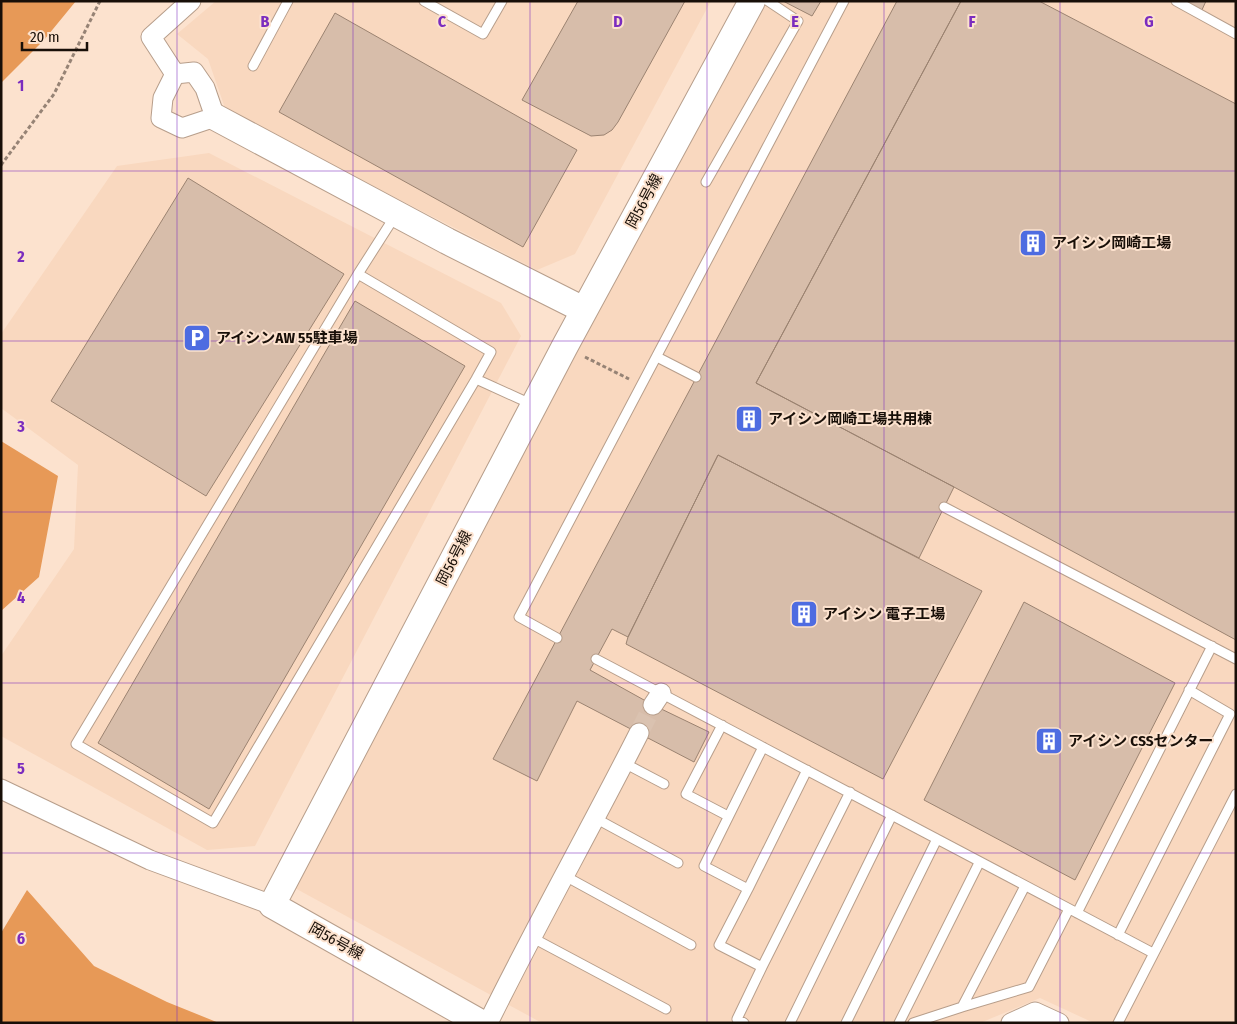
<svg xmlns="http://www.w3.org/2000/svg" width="1237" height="1024" viewBox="0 0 1237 1024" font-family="'Fira Sans Condensed','Noto Sans JP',sans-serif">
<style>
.built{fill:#f9d8bf}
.forest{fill:#e79957}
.building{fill:#d7bdaa;stroke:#9b8371}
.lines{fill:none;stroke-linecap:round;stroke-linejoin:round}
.street-tunnel{stroke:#dac2b0;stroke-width:19;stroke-dasharray:19 9;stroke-linecap:butt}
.lane-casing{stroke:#b79e8b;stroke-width:11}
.street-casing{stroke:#b79e8b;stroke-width:21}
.secondary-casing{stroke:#b79e8b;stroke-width:28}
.path{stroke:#968375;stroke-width:3;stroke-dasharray:4 2.5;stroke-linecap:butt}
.lane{stroke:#fff;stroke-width:9}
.street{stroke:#fff;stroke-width:19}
.secondary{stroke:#fff;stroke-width:26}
.grid{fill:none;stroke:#7b2cbf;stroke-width:1;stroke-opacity:0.55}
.labels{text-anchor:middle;stroke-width:4;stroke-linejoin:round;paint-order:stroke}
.street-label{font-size:15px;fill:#180f08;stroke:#fce2ce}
.poi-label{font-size:15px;font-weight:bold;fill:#180f08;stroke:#fce2ce;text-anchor:start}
.grid-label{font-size:16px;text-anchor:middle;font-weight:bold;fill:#7b2cbf;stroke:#fce2ce;stroke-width:4;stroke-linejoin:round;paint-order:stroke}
</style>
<rect width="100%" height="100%" fill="#fce2ce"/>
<path class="built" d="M 216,1 L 711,1 L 575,254 L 537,270 L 226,111 L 208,59 L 177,34 Z
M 761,1 L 1236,1 L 1236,1023 L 1094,1023 L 1040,998 L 980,1023 L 542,1023 L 293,887 Z
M 209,153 L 501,303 L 521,336 L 255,846 L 207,850 L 1,736 L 1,656 L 74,549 L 78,465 L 1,408 L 1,334 L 117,166 Z"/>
<path class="forest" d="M 1,1 L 76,1 L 44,40 L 1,83 Z
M 1,441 L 58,476 L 39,577 L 1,611 Z
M 27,890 L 94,966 L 167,1002 L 219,1023 L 1,1023 L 1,933 Z"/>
<path class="building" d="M 578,1 L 685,1 L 618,122 L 612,130 L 604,135 L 591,136 L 522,100 Z
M 783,1 L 821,1 L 812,16 Z
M 897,1 L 961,1 L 756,383 L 954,487 L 919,558 L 718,455 L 628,637 L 612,629 L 590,670 L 653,705 L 709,732 L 694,762 L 577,701 L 537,781 L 493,759 Z
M 961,1 L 1039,1 L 1236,104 L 1236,640 L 954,487 L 756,383 Z
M 1182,1 L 1206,1 L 1201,12 Z
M 335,13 L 577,150 L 523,247 L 279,112 Z
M 188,178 L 344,274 L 206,496 L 51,401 Z
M 355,301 L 465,366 L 209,809 L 98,743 Z
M 718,455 L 982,591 L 883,779 L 626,644 L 628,637 Z
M 1024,602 L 1175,683 L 1075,880 L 924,800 Z"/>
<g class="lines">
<path class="street-tunnel" d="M 639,733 L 653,705"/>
<g class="lane-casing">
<path id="lane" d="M 424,1 L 483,34 L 502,1
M 1176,1 L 1236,34
M 253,66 L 288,1
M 706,182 L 798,21 L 768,1
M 358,274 L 491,352 L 476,379 L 213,823 L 76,744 L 358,274 L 395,216
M 657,357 L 696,377
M 476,379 L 531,404
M 944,507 L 1236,659
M 557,638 L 519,617 L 844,1
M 596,659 L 1153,953
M 722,725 L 686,794 L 728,816
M 763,747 L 704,866 L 748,889 L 807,770
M 624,763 L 664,784
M 595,818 L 678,863
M 565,876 L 691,945
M 748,889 L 719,945 L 762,967 L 850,792
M 1077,913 L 1212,646
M 1118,935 L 1230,714 L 1189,690
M 531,937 L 666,1009
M 962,1007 L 1029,987 L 1069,909
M 744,1023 L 737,1019 L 762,967
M 790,1023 L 892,815
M 846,1023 L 937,839
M 899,1023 L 979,863
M 913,1023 L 962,1007 L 1025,886
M 1118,1023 L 1236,794"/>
</g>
<g class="street-casing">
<path id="street" d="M 194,72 L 205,88 L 215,117 L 182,128 L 161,118 L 163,98 L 175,74 Z
M 175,74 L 151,37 L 191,1
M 653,705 L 661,693
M 1,789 L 150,860 L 272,905
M 488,1023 C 536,925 590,830 639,733
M 1011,1023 L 1035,1012 L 1059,1023"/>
</g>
<g class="secondary-casing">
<path id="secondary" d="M 215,117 L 447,241 L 584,310
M 481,1023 L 272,905 L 565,346 L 752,1"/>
</g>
<path class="path" d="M 1,165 L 54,94 L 100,1
M 585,357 L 629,379"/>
<use href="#lane" class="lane"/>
<use href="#street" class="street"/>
<use href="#secondary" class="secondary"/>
</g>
<path class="grid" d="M 177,1 L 177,1023M 353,1 L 353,1023M 530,1 L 530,1023M 707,1 L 707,1023M 884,1 L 884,1023M 1060,1 L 1060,1023M 1,171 L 1236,171M 1,341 L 1236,341M 1,512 L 1236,512M 1,683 L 1236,683M 1,853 L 1236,853"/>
<defs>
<g id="building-square" transform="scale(1.4375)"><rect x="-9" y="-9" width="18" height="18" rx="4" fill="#4e6ce1" stroke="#fce2ce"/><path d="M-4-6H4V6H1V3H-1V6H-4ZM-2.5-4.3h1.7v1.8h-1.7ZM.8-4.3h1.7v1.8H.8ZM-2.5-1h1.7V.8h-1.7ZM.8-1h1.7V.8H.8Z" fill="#fff"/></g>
<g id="parking-square" transform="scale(1.4375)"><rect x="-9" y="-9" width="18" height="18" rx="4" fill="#4e6ce1" stroke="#fce2ce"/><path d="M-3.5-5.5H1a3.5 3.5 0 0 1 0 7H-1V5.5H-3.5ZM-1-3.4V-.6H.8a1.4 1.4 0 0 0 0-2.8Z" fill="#fff"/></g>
</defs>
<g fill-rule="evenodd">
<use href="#building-square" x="1033" y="243"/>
<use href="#parking-square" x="197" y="338"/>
<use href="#building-square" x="749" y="419"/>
<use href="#building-square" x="804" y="614"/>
<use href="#building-square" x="1049" y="741"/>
</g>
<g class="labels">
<g class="street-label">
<text transform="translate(644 201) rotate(-62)" y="5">岡56号線</text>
<text transform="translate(454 558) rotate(-63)" y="5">岡56号線</text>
<text transform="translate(336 941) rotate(29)" y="5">岡56号線</text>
</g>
<g class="poi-label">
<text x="1052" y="248">アイシン岡崎工場</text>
<text x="216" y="343">アイシンAW 55駐車場</text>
<text x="768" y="424">アイシン岡崎工場共用棟</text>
<text x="823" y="619">アイシン 電子工場</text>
<text x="1068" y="746">アイシン CSSセンター</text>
</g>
</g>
<g class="grid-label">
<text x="265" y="27">B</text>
<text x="442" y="27">C</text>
<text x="618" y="27">D</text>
<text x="795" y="27">E</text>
<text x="972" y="27">F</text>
<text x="1149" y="27">G</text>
<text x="21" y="91">1</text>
<text x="21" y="262">2</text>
<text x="21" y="432">3</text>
<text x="21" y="603">4</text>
<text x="21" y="774">5</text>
<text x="21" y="944">6</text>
</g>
<rect width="1237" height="1024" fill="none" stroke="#180f08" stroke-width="5"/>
<path d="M22 42v8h65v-8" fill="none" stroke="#180f08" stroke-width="2.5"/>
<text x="30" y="42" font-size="15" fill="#180f08" stroke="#fce2ce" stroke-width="4" paint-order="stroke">20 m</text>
</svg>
